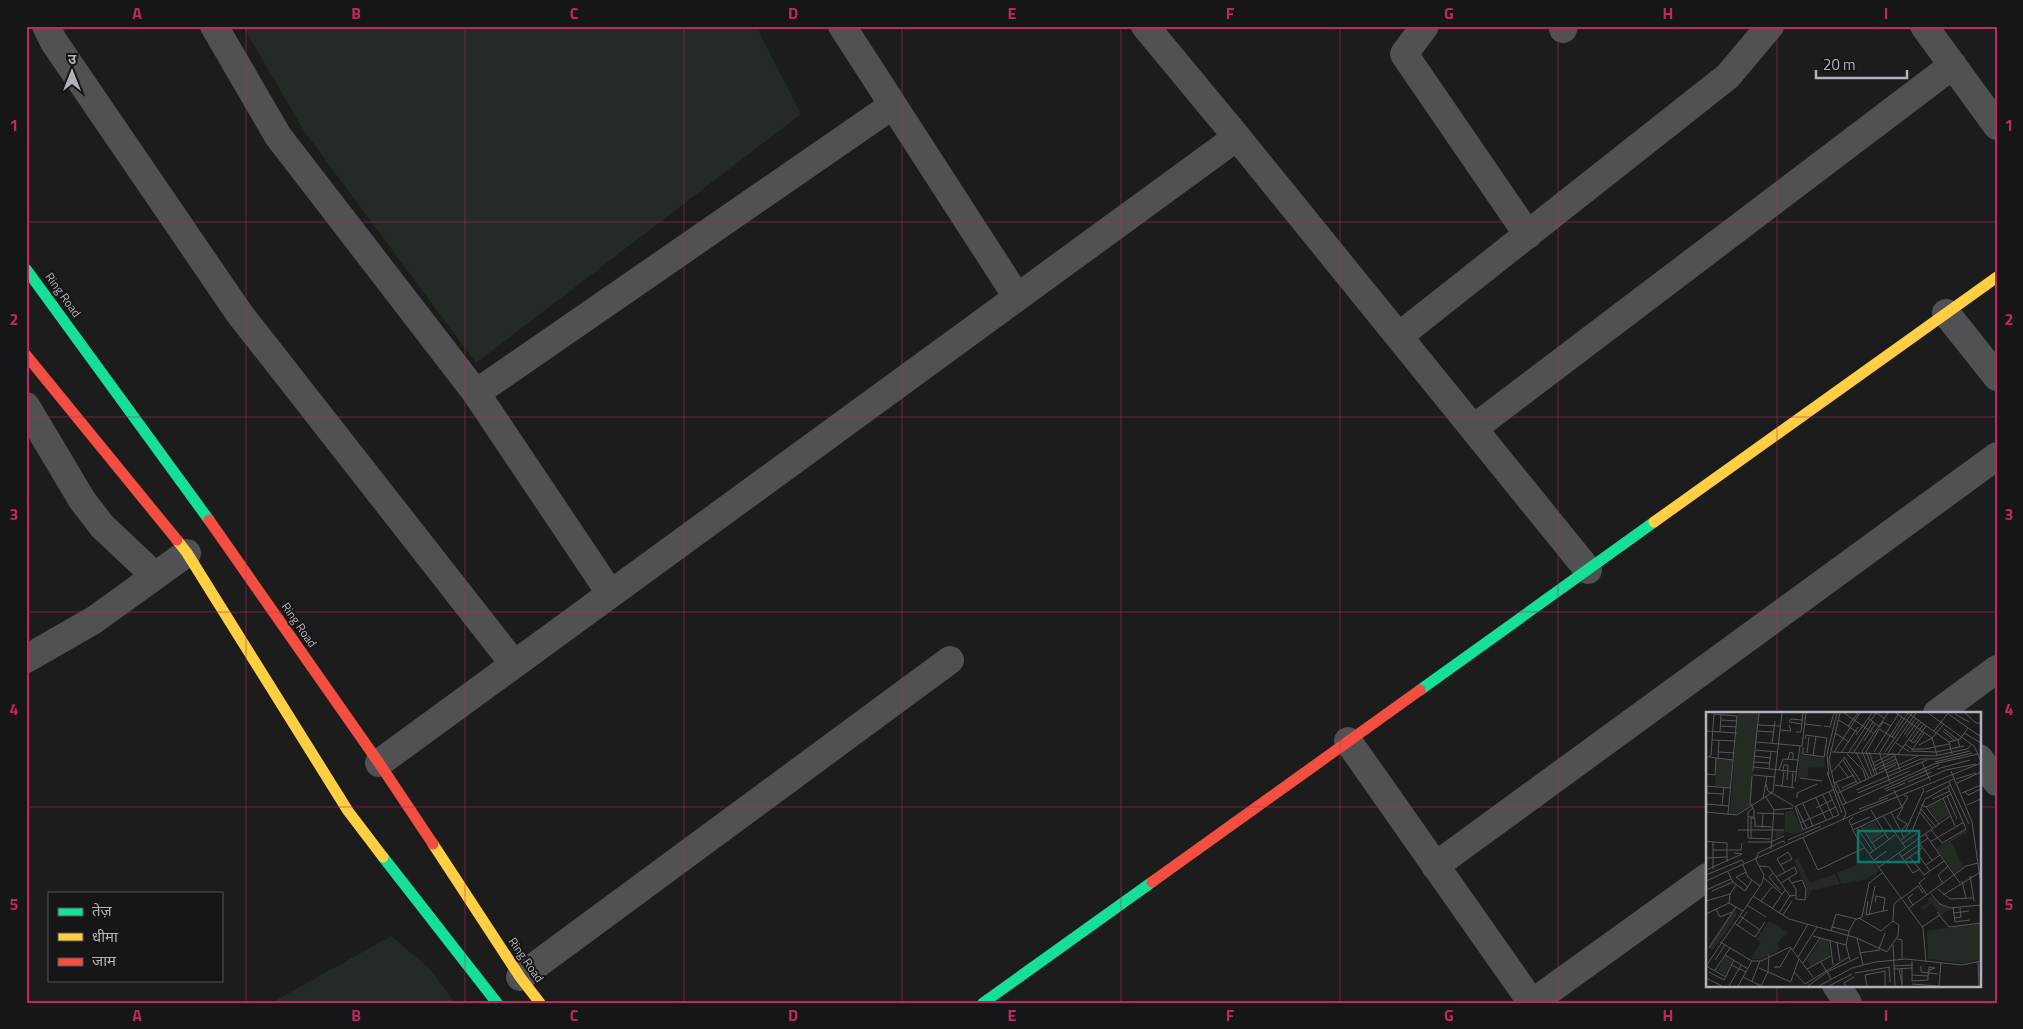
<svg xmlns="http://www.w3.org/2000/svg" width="2023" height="1029" viewBox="0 0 2023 1029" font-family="'Titillium Web','Noto Sans Devanagari',sans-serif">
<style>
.green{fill:#242b24}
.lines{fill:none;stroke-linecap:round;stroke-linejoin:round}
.street{stroke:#515154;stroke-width:28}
.fast{stroke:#16e098;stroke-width:11}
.slow{stroke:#ffcf43;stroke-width:11}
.jam{stroke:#f24e42;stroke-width:11}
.grid{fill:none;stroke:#c02865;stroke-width:1;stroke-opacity:0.55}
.labels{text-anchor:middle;stroke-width:4;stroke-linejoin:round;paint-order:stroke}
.street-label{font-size:12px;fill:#afb3bb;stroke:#161618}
.inset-road{fill:none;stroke:#57585c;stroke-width:1}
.view{fill:#0f766e;fill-opacity:0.15;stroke:#0f766e;stroke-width:2.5}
.inset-edge{fill:none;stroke:#afb3bb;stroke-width:2.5}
.neatline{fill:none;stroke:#c02865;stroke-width:2}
.grid-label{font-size:16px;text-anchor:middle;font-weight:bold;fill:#c02865}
</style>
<rect width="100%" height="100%" fill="#1c1c1c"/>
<path class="green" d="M 243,26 L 756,26 L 801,114 L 476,363 L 304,131 Z
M 391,936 L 430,969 L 455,1003 L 271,1003 Z"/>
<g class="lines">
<path class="street" d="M 46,26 L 54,42 L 239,313 L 514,664
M 214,26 L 278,136 L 476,393 L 610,593
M 842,26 L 1017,297
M 1145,26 L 1237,137 L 1588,570
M 1425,26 L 1404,54 L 1528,235
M 1924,26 L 1997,126
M 1563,29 L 1564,26
M 1946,313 L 1997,377
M 1399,336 L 1728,76 L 1770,26
M 476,393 L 893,105
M 26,406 L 82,500 L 102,526 L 155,576
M 1474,428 L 1953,65
M 26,659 L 94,620 L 187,553
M 1937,713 L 1997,669
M 1348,741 L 1532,1003 L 1707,877
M 1979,758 L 1997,782
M 379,763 L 1237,137
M 1435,866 L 1997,456
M 520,977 L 950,660
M 1836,985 L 1848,1003"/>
<path class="fast" d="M 26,269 L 209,520
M 1420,690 L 1654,522
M 383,857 L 497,1003
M 983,1003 L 1152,882"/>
<path class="slow" d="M 1654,522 L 1997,277
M 177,540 L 187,553 L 348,811 L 383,857
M 433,844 L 520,977 L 540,1003"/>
<path class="jam" d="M 26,355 L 177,540
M 209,520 L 379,763 L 433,844
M 1152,882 L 1420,690"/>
</g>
<path class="grid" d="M 246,26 L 246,1003M 465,26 L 465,1003M 684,26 L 684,1003M 902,26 L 902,1003M 1121,26 L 1121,1003M 1340,26 L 1340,1003M 1558,26 L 1558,1003M 1777,26 L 1777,713M 26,222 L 1997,222M 26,417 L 1997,417M 26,612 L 1997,612M 26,807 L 1707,807M 1979,807 L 1997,807M 1777,985 L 1777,1003"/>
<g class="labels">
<g class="street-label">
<text transform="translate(63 295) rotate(54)" y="4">Ring Road</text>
<text transform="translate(299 625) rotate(55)" y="4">Ring Road</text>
<text transform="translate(526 960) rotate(55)" y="4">Ring Road</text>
</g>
</g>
<g transform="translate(1706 712)">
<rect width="275" height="275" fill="#1c1c1c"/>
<path d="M 32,1 L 53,1 L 44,94 L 32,102 L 24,102 ZM 95,35 L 96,43 L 118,46 L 118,56 L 103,55 L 101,66 L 93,65 L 91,72 ZM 10,47 L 26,48 L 24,75 L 9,74 ZM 236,87 L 243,103 L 232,110 L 222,95 ZM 79,99 L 87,99 L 97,120 L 86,122 L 79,120 L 70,127 L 70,119 L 79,119 ZM 169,109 L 176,122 L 166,130 L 157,115 ZM 261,117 L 262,120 L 245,129 L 257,155 L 249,161 L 230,136 ZM 92,146 L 104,171 L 129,162 L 134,172 L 106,178 L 100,189 L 101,176 L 88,149 ZM 164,147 L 173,159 L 161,167 L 135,172 L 131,161 ZM 225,184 L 232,191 L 245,196 L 235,204 L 225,191 L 218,198 L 216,195 L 223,190 L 221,187 ZM 28,196 L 31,203 L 7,238 L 2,235 ZM 63,209 L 82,220 L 71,231 L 74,237 L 54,247 L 45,247 L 55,230 L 50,228 ZM 275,211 L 275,247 L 258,251 L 222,247 L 221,219 ZM 115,227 L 123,229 L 124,244 L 105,254 L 101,248 ZM 19,244 L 27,249 L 19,263 L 11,258 Z" fill="#242b24"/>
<path class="inset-road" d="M 134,1 L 123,48 L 129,76 L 140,101 L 137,108M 138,1 L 167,21M 190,1 L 226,26 L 231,43M 202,1 L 243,30 L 246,42M 222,1 L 268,34 L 275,49M 241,1 L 275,25M 259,1 L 270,11 L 275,11M 8,2 L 31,4 L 27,48M 249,2 L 263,10M 162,6 L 174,15 L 177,10 L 185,14M 15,8 L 31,9M 133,8 L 151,20M 165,8 L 170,1 L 178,6M 95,12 L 83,10 L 85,7 L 96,8M 99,12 L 115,14M 52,13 L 74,14M 14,14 L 31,15M 118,14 L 124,15 L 128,1M 142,14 L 152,1M 238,17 L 252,28 L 254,35M 74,18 L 85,19 L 83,13M 0,19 L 31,21M 51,19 L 67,20M 228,19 L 242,1M 237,19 L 249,29M 14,20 L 15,3M 90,20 L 95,20 L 97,1M 129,21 L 143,30M 258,21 L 275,31M 150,23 L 166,1M 198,23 L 210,6M 153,25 L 164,8M 186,25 L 202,1M 200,25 L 213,8M 202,27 L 208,31 L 220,14M 6,28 L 30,29M 158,29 L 169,12M 205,29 L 218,12M 50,30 L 96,34 L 100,1M 243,30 L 254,27 L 262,16M 190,31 L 204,40M 66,32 L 69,9M 199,32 L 206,37 L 219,37 L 243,32M 213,33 L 226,26 L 238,12M 97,35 L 97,42 L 118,45 L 121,26 L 100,23 L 99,27M 49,37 L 53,1M 206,38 L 218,21M 156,39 L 182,1M 156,39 L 166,64M 205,39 L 230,40 L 258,34M 12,40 L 29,41M 126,40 L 228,44 L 261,37 L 266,32M 128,40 L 154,1M 143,40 L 153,25M 148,40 L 167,10M 150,40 L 163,66M 163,40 L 171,62M 168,40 L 193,1M 173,40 L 184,70M 174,40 L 196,5M 179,40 L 206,1M 101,41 L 103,25M 135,41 L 152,15M 182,41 L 210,1M 188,41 L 194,58M 141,42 L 157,58 L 160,67M 192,42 L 215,10M 48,44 L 64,46M 107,44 L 110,24M 3,45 L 27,48 L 22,102M 138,45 L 155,70M 0,46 L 5,43 L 8,1M 12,47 L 13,28M 82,47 L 84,40 L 87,41 L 87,48M 137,48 L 152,72M 48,50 L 63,51M 216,50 L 224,68M 229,50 L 266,41M 167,51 L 187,41M 133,53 L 143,66M 192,53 L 212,44M 168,54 L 189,44M 47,55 L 91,60M 63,57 L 65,39M 231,57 L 264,48M 73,58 L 77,47 L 93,48M 77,58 L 78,53 L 82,53 L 81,68M 167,58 L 190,47M 173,58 L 191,50M 47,59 L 49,38 L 72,40M 245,59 L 266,110 L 275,173M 121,60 L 136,101M 126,60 L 139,45M 181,61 L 215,47 L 230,47 L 264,39M 0,62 L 9,63 L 10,46M 47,63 L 69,65M 123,63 L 121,42 L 131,1M 169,63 L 160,40 L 173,17 L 188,26M 94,66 L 116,69M 250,67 L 270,61M 89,70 L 94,34M 202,70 L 226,60M 243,70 L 263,112M 128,71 L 148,63M 130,71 L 140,91M 251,71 L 275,60M 60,72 L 62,79 L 88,94M 69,73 L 89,76M 0,74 L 25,76M 76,74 L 78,59M 86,76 L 87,59M 136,76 L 151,69M 179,77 L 233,53M 150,78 L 221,48M 188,78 L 196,95M 180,79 L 199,71M 123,80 L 133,103 L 97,118 L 89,95 L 90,94 L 127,78M 220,80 L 248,67M 259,80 L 262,83 L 275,77M 1,81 L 17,82M 132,81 L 190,53M 152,81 L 204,59M 256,81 L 275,73M 117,83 L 127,105M 241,84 L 251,107M 60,85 L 68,98 L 65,137M 91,86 L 91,81 L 111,72M 110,86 L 120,108M 237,86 L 249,114M 57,87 L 61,64M 173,87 L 240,58 L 270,52M 226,87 L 244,79M 0,92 L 23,94M 0,92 L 1,74M 45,92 L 48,98 L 48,105 L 42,105 L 42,100 L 47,96M 97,92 L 107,114M 16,93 L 18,75M 44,93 L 46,64M 136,93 L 228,52 L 272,42M 215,93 L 220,95 L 233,112M 261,93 L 275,87M 90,94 L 101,117M 220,95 L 245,82M 110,96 L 126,88M 153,97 L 182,86M 215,97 L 230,115M 68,98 L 87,96M 165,98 L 183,128M 0,100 L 31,103 L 67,80 L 76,1M 185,100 L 198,126M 214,100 L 227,117M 51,101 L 78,102M 177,104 L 200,136M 147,105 L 143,109 L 150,124 L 217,216 L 220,250M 42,106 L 42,126 L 64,127M 94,111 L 130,95M 145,113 L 164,105M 48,114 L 66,115M 155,114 L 170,137M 56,116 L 57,101M 151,116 L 167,139M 32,118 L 78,118M 147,118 L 196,95 L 202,85 L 198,83M 196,118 L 201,112 L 191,106 L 197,95M 225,118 L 236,131 L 260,117 L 242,75M 199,120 L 218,78 L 216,76M 219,122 L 254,171M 45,126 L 45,106 L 49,106 L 49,114M 97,126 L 112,158 L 158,136M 82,128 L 115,114M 0,129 L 7,130 L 7,157M 194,129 L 206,119 L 219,87 L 245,73M 7,130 L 21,131 L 21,150M 42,130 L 65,130 L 78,124M 224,130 L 258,110M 166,131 L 179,122M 213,131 L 226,148M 196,132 L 211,121M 7,138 L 35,138 L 36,131M 210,140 L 224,159M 193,141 L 207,161 L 214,157M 163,142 L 189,123M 195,145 L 222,126M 204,145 L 218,163 L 238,149M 0,146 L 21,145M 168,148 L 181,139M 198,149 L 216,136M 37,153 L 42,165 L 54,174M 74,153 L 86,147 L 82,140 L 71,147 L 79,160M 220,153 L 234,143M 54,154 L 63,155 L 84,184M 173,155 L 244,104M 0,158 L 36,142 L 28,141M 22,160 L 27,170 L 39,179 L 46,168M 40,160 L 30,165 L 42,175M 67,161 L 63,165 L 74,178M 0,163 L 36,148 L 38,151M 264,164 L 268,189M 70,165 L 89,155 L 91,161 L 75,171M 58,166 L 76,182M 82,166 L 90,177 L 90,187 L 99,188 L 100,177 L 96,168 L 86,171M 219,166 L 213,171 L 221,183M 0,169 L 151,101 L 275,51M 256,169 L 260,186M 237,172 L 232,163 L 242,154M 232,177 L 244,187 L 267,186M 0,178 L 25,167M 6,179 L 27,170M 225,182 L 234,192 L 244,196 L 275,193M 237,183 L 273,161M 47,184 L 83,207 L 151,226 L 157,253M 196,186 L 212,174 L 217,181M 0,189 L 24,182M 55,189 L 66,175M 162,189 L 160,203 L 182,198M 169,190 L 170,184 L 179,186 L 177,200M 23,191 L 24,182 L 30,173M 41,193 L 60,205M 207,193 L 202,186 L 207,182M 203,196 L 260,154 L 272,151M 247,196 L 249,210 L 264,208M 10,197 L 14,205 L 26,200M 66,197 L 79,178M 231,200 L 243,215 L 275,211M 73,201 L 84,184 L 90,183M 247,201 L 263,199M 0,202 L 23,191 L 37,199M 77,203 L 86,189M 163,203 L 169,174M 34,204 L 54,218M 153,206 L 175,219 L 187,209M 248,206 L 255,205 L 254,196M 187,209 L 188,192 L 195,186M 28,211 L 49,225 L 59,210M 31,214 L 41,200M 126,215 L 143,219M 216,215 L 234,203M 125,219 L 130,202 L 150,207M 107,224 L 140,233M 151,226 L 181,240 L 192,224 L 193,213 L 187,209M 191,227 L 196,228 L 196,247M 124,229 L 127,253M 14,230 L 46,249 L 55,249 L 84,235 L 107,265M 131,231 L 134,249M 187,233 L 189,274M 3,236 L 30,195M 173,237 L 179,221M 87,238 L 102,212M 153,241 L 174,238M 19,243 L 42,257M 92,245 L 111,215M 9,248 L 19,233M 144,248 L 140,233 L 143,219 L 149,208 L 156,205 L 163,171 L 177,160M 115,250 L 125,267M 272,250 L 273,274M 97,251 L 114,226M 25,253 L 40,260M 0,254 L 56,171 L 58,163 L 50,148 L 52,141 L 77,129 L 79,131M 0,254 L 20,265M 188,254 L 206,253M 215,254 L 215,260 L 232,262M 68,255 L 74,255 L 85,236M 183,255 L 184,270M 53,256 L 85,270M 101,257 L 125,244M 188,257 L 206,256M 193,257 L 196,272M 196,257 L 196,274M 9,258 L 24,236M 3,260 L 18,268 L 28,248M 88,260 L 99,272M 149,261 L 184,255M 206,263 L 222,264M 37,265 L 55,274M 0,266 L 16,274M 46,269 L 54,249M 85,269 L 93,247M 206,269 L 222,268 L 222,264 L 223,258 L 223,255 L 229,256 L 223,258M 206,269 L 206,249M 99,272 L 143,245M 206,272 L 232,274M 23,274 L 35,253M 32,274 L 46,249M 55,274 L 62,260 L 63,243M 102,274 L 121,260 L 153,245M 113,274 L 146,256 L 169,250 L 200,247 L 256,253 L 275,249M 123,274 L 146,262M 140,274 L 138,271 L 148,265M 161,274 L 159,263 L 179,259 L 179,274M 233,274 L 235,250"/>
<path class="view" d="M 152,119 L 213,119 L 213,150 L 152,150 Z"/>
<rect width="275" height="275" class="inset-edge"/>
</g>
<rect width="2023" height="1029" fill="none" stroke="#161618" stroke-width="55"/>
<rect x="48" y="892" width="175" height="90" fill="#161618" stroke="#535559"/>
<rect x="58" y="908" width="25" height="8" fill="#16e098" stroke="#535559"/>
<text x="92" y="916" font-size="15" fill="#afb3bb">तेज़</text>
<rect x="58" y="933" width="25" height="8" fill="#ffcf43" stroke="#535559"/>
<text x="92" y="942" font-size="15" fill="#afb3bb">धीमा</text>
<rect x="58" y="958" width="25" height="8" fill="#f24e42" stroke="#535559"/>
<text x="92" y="966" font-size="15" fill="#afb3bb">जाम</text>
<g transform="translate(72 72)" stroke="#161618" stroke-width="4" paint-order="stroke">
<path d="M0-4L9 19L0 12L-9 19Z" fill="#afb3bb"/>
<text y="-8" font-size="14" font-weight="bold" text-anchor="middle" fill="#afb3bb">उ</text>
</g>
<path d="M1816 70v8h91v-8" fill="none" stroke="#afb3bb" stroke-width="2.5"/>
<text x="1823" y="70" font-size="15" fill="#afb3bb" stroke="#161618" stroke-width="4" paint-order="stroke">20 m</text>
<rect x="28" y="28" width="1968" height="974" class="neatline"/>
<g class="grid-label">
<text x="137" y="19">A</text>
<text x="356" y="19">B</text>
<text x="574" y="19">C</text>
<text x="793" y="19">D</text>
<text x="1012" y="19">E</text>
<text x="1230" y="19">F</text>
<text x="1449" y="19">G</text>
<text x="1668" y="19">H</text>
<text x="1886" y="19">I</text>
<text x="14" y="131">1</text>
<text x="2009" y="131">1</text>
<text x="14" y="325">2</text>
<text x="2009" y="325">2</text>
<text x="14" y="520">3</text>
<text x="2009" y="520">3</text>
<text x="14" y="715">4</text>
<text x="2009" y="715">4</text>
<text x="14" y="910">5</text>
<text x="2009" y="910">5</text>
<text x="137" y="1021">A</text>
<text x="356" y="1021">B</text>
<text x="574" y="1021">C</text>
<text x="793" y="1021">D</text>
<text x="1012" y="1021">E</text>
<text x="1230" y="1021">F</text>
<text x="1449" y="1021">G</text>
<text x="1668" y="1021">H</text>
<text x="1886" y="1021">I</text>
</g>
</svg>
